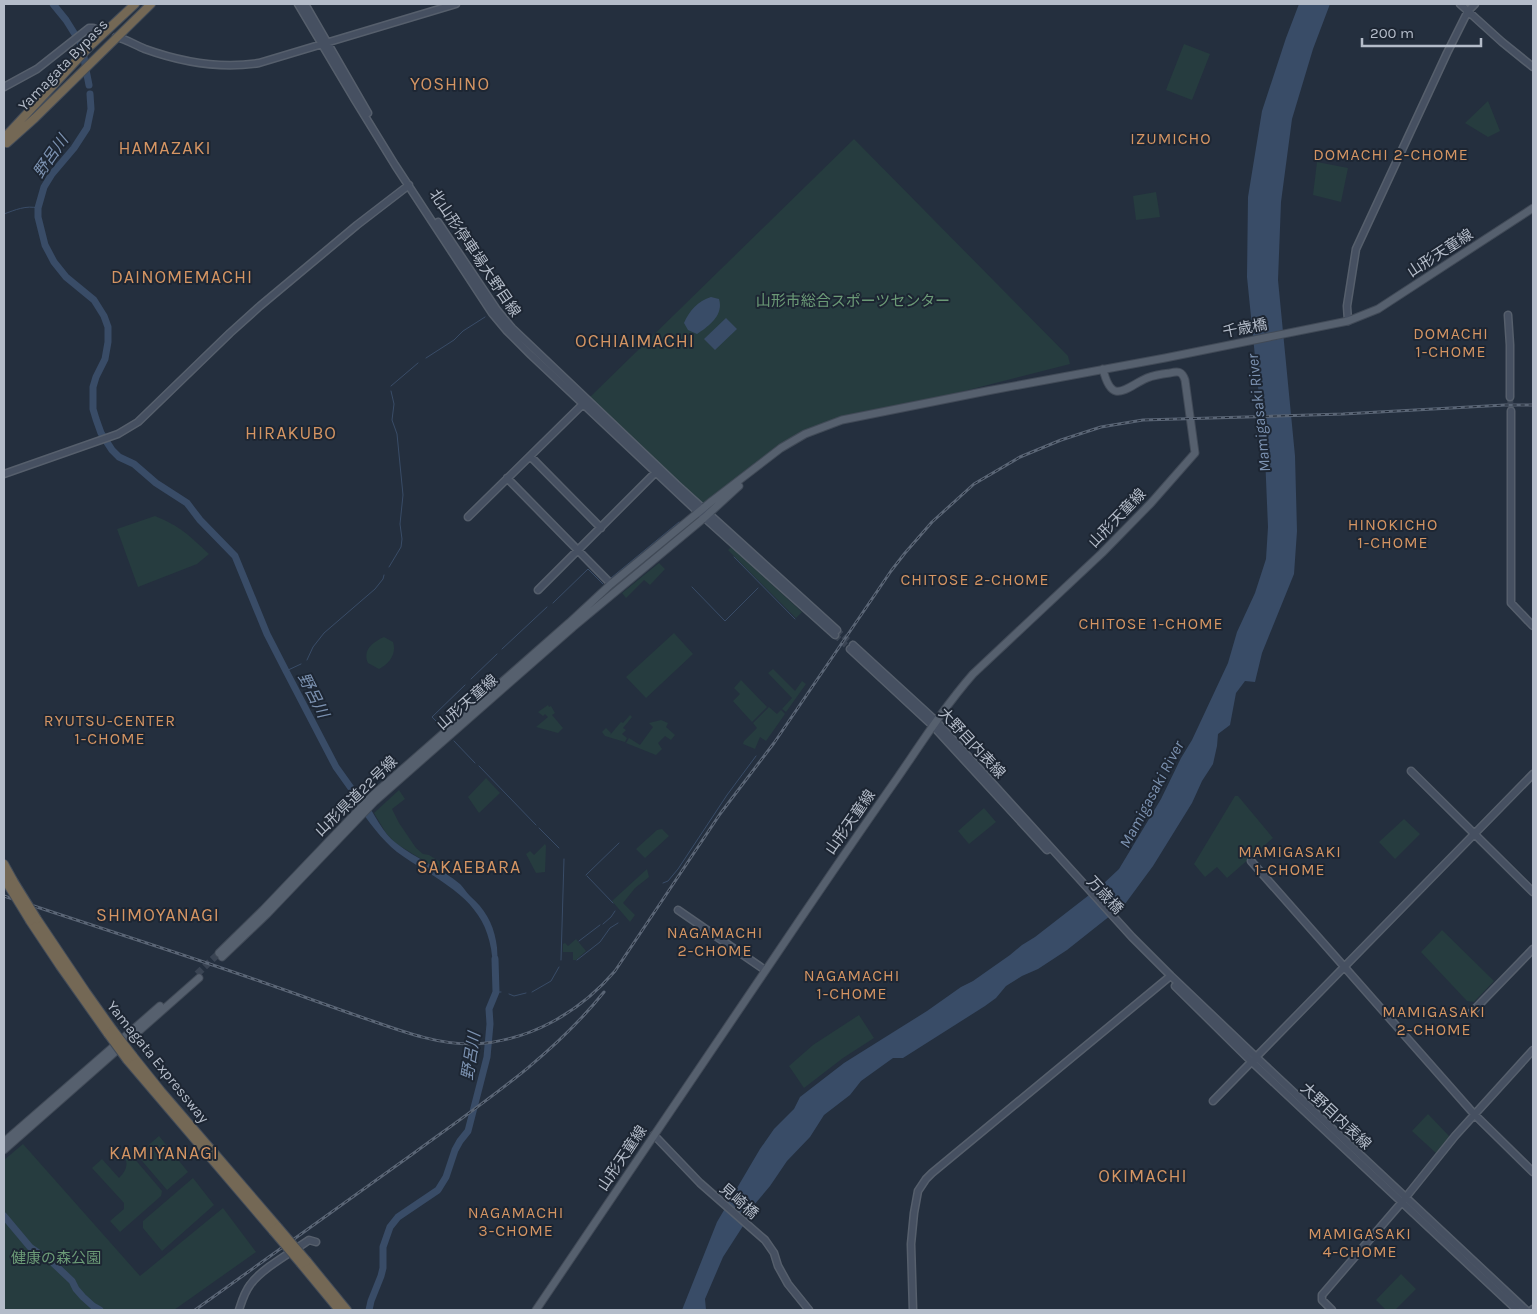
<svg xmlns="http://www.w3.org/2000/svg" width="1537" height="1314" viewBox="0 0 1537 1314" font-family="Karla,'Noto Sans JP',sans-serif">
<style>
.green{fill:#263c3f}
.water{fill:#394c67}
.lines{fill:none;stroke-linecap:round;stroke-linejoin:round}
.stream{stroke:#394c67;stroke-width:1}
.river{stroke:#394c67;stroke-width:7}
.secondary-tunnel{stroke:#3a4453;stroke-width:6;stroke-dasharray:6 3;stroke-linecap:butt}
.primary-tunnel{stroke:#3a4453;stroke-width:7;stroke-dasharray:7 3.5;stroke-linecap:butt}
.secondary-casing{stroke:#565f6c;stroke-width:9}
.primary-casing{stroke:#414a57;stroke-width:9}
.highway-casing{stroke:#434c59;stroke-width:10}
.secondary{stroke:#465061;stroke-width:6}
.primary{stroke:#56606e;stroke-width:7}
.highway{stroke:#746855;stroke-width:8}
.rail-casing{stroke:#5a6575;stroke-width:3}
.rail{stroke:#1d2633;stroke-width:1;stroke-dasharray:4;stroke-linecap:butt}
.highway-bridge-casing{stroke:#434c59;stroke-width:10;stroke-linecap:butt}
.highway-bridge{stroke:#746855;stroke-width:8}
.labels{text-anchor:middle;stroke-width:4;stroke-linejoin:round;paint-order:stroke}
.street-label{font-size:15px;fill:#b4bcc9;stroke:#1d2633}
.park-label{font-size:15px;fill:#6b9a76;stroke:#1d2633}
.neighbourhood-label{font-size:16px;letter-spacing:1px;fill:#d59563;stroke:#1d2633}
.water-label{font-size:16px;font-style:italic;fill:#7c92b1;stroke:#1d2633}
.quarter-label{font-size:18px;letter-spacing:1px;fill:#d59563;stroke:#1d2633}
</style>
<rect width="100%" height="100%" fill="#242f3e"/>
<path class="green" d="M 1184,44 L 1210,54 L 1192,100 L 1166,90 Z
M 1488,101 L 1500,131 L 1488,137 L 1465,123 Z
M 854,139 L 1068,356 L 1070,364 L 890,410 L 842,420 L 805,434 L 703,509 L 587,400 Z
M 1317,162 L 1348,168 L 1341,202 L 1313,195 Z
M 1156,192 L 1160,217 L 1136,220 L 1133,196 Z
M 155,516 C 180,526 190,536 209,554 L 197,564 L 138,587 L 117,529 Z
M 731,547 L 802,612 L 796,618 L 728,550 Z
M 659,563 L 665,569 L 650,585 L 644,580 L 626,598 L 622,593 Z
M 674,633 L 693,654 L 646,698 L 626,677 Z
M 384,637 L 393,642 C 397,654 389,664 379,669 L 368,663 C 362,650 373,642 384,637 Z
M 773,669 L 795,691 L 802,681 L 806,684 L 786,712 L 782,709 L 792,698 L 768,673 Z
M 741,680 L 767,707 L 752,722 L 733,701 L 740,694 L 734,688 Z
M 548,705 L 549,707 L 551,706 L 555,713 L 552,715 L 563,728 L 558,733 L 536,727 L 548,717 L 545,714 L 543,716 L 538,712 Z
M 769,707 L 777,714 L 781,710 L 785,714 L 766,741 L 760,737 L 755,749 L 743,744 L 744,741 L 757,728 L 753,723 Z
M 630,715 L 632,717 L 623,728 L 626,730 L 622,734 L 627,738 L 625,742 L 605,736 L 602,732 L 606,728 L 611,733 L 610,735 L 621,722 L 623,723 Z
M 661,720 L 668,723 L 666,727 L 675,735 L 671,740 L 665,736 L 658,743 L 662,749 L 656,755 L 626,743 L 629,738 L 640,745 L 653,727 L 649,723 Z
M 486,778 L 500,793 L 479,813 L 468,797 Z
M 399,790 L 405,799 L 392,809 L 399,823 L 416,848 L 423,854 L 429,855 L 445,865 L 447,867 L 444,873 L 395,843 L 386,833 L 374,813 Z
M 1235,796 L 1238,796 L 1273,838 L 1227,878 L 1217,867 L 1205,877 L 1194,864 Z
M 984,808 L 996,822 L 969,844 L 958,831 Z
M 1404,819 L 1420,834 L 1395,859 L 1379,842 Z
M 662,829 L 669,836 L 645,858 L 636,849 L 657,830 Z
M 545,844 L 546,846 L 545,872 L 536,873 L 526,854 L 530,851 L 534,855 Z
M 647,869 L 649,877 L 635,888 L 623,903 L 635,915 L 630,922 L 612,901 Z
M 1442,930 L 1494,981 L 1474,1002 L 1467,1001 L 1421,952 Z
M 576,939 L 586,951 L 576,960 L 573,960 L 573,952 L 563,952 L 563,944 L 565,943 L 568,946 Z
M 859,1015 L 874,1038 L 843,1058 L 804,1088 L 789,1066 L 813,1045 Z
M 1428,1114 L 1449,1136 L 1449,1139 L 1437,1154 L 1412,1131 Z
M 159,1136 L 188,1172 L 167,1190 L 137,1155 Z
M 23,1144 L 140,1276 L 223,1208 L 256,1252 L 174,1310 L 4,1310 L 4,1160 Z
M 127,1150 L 162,1191 L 161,1196 L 120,1232 L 110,1221 L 124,1209 L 124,1203 L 92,1168 L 102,1159 L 119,1178 C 127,1170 129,1163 123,1154 Z
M 193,1178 L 214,1205 L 162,1251 L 143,1228 L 143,1221 Z
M 1401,1274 L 1416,1289 L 1395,1310 L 1386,1310 L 1376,1300 Z"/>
<path class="water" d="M 1299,4 L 1330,4 L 1313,49 L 1292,119 L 1281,202 L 1278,280 L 1295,456 L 1297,531 L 1294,574 L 1262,653 L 1255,682 L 1245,681 L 1236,693 L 1230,725 L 1218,734 L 1217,746 L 1213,764 L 1202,781 L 1192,803 L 1153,866 L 1125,904 L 1067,950 L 1038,969 L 1022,976 L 1006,986 L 996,998 L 985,1006 L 903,1058 L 893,1058 L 861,1081 L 850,1095 L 824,1115 L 810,1137 L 787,1161 L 770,1186 L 754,1205 L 743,1226 L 723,1257 L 705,1299 L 706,1310 L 682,1310 L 717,1222 L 760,1149 L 774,1129 L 794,1109 L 800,1097 L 844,1063 L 927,1011 L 961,987 L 973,981 L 1010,955 L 1022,945 L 1035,937 L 1102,885 L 1119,869 L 1161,799 L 1181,758 L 1192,740 L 1228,663 L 1237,632 L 1255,593 L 1266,559 L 1268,527 L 1265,456 L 1247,277 L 1248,197 L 1262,111 L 1286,38 Z
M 711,297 L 719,299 C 724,315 709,326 697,334 L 688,330 L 684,323 C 689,311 698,301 711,297 Z
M 726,318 L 737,329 L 715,350 L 704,339 Z
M 365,800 C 374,813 383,834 396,843 C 416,859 441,868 460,884 C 464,888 466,892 470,896 C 484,908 493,923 496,941 C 498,950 497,959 498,968 L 493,967 C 491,916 467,897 426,871 C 417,865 406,859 397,852 C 381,839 369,822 357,805 Z"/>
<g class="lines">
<path class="stream" d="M 4,214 C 15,210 26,205 38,208
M 426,358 L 454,340 L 463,331 L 485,317
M 391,386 L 418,363
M 734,557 L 795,619
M 389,567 L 401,547 L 402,539 L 400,524 L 403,495 L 397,434 L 392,420 L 394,404 L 391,391
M 611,578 L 679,522
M 692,587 L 725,621 L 758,588
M 553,603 L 588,569 L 603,584
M 502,649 L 547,607
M 307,660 L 313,647 L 324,633 L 375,589 L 383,579 L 384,575
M 286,671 L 301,664
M 471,679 L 497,654
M 443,728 L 432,717 L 465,685
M 454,741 L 475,763
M 479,766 L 536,825
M 539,828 L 559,848
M 586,875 L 619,843
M 587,876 L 613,903
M 663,883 L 668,881 L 678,869 L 727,795 L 756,756
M 603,924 L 611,917 L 615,911
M 579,941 L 600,925
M 561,960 L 564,859
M 577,960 L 600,942 L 610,928 L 618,923
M 496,992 L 501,992
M 532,992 L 551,981 L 559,967
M 509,994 L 514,996 L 526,993"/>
<path class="river" d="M 53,4 L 66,20 L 81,44
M 84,56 L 85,65
M 86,70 L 89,85
M 90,94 L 91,109 L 87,128 L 74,148 L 52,174 L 44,187 L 38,208 L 38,217 L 45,245 L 54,262 L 66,277 L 94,300 L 104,316 L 108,327 L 108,342 L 105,359 L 96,377 L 93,387 L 93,409 L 96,419 L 101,433 L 112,450 L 119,457 L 134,464 L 156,483 L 187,503 L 200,520 L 235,556 L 267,634 L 286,671 L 336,767 L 366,809
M 4,1216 L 30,1247 L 53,1263 L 72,1281 L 76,1289 L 83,1297 L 93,1306 L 100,1310
M 369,1310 L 371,1301 L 381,1276 L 383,1268 L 383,1247 L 390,1227 L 398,1217 L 438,1190 L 446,1177 L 455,1150 L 460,1141 L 468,1131 L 487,1057 L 490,1024 L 489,1009 L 496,992 L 495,959"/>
<path class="secondary-tunnel" d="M 1510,397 L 1511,411
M 837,630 L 853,645
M 835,635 L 850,649"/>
<path class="primary-tunnel" d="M 197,974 L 219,953"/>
<g class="secondary-casing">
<path id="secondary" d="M 298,4 L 355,100 L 395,165 L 492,313 L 507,331 L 531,355 L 698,512 L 835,635
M 305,4 L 368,113
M 1460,4 L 1502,42 L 1533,67
M 116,37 C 126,39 135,45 145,49 C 181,62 220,69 259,63 L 456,4
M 4,87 L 37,69 L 89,28 L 93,28 L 100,31
M 438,222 L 497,310 L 512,328 L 676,484 L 837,630
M 1508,315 L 1510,345 L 1510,397
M 1348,321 L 1347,306 L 1356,249 L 1447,53 L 1468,11 L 1475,4
M 1511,411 L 1511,603 L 1533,626
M 530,456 L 601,528
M 4,474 L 118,434 L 138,422 L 230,333 L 260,306 L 357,225 L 409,185
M 507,478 L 611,584
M 468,517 L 583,404
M 538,590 L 655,473
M 853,645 L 936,721 L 1132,937 L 1171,976 L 1256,1057 L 1526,1310
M 850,649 L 933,726 L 1047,850
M 1411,771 L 1533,892
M 1251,861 L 1474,1114 L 1533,1172
M 678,910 L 765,970
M 1175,986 L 1252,1062 L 1517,1310
M 1470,1014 L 1533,949
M 1213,1101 L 1533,774
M 654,1135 L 700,1183 L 765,1240 L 774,1253 L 778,1266 L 788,1284 L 809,1310
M 239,1310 C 242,1301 244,1293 250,1285 C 261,1269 292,1252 309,1240 L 316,1242
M 913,1310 L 911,1244 L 914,1213 L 918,1191 L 926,1179 L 932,1173 L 1168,978
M 1332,1310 L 1322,1300 L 1322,1295 L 1402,1202 L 1455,1136 L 1533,1050
M 1532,1310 L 1533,1309"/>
</g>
<g class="primary-casing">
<path id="primary" d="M 219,953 L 263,910 L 372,796 L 569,623 L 611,584 L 712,501 L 781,448 L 805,434 L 842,420 L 987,391 L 1165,358 L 1348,321 L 1378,309 L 1533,208
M 222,957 L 267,914 L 375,801 L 573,627 L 704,518 L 739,486
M 4,1142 L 160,1006
M 4,1150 L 199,978
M 536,1310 C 624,1179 713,1049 801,918 C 833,871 865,824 898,777 C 922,742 945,706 973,674 L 1102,553 L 1151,503 L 1195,453 L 1185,380 C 1182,371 1178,371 1170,373 C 1162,374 1154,375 1147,378 C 1126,387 1112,407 1103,369"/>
</g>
<g class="highway-casing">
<path id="highway" d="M 4,138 L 89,47 L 135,4
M 7,143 L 35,118 L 151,4
M 4,864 L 14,882
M 4,877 L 8,885
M 37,919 L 86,992 L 113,1030
M 30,921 L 60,966 L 108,1034
M 133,1056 L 161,1091 L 278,1227
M 127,1060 L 273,1231
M 307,1261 L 347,1310
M 301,1264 L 339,1310"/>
</g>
<use href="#secondary" class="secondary"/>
<use href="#primary" class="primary"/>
<use href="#highway" class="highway"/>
<g class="rail-casing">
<path id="rail" d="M 4,896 C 90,925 177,952 262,982 C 294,993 326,1005 358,1016 C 396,1029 435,1045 475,1044 C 530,1041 580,1012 615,971 L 720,814 L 774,743 L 891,571 L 905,553 L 932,522 L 974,484 L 1020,457 L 1061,440 L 1101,427 L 1143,420 L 1343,414 L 1505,405 L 1533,405
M 195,1310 C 268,1258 341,1205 414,1153 C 481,1104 551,1058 604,992"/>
</g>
<use href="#rail" class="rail"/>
<g class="highway-bridge-casing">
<path id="highway-bridge" d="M 14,882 L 37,919
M 8,885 L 30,921
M 113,1030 L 133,1056
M 108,1034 L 127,1060
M 278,1227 L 307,1261
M 273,1231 L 301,1264"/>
</g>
<use href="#highway-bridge" class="highway-bridge"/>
</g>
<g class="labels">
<g class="street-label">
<text transform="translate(63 65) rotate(-46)" y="5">Yamagata Bypass</text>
<text transform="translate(475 253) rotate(56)" y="5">北山形停車場大野目線</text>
<text transform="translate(1440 253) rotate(-33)" y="5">山形天童線</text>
<text transform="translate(1245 328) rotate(-11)" y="5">千歳橋</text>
<text transform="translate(1117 518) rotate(-46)" y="5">山形天童線</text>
<text transform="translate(467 702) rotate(-41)" y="5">山形天童線</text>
<text transform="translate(972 743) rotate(47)" y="5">大野目内表線</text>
<text transform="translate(356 796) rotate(-44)" y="5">山形県道22号線</text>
<text transform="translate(850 822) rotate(-55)" y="5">山形天童線</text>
<text transform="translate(1105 895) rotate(47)" y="5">万歳橋</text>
<text transform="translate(158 1062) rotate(51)" y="5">Yamagata Expressway</text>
<text transform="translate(1336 1116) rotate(43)" y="5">大野目内表線</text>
<text transform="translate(622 1158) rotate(-56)" y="5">山形天童線</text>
<text transform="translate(739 1201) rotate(41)" y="5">見崎橋</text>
</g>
<g class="park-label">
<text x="853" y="306">山形市総合スポーツセンター</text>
<text x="56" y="1263">健康の森公園</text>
</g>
<g class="neighbourhood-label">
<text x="1171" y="144">IZUMICHO</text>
<text x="1391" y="160">DOMACHI 2-CHOME</text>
<text x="1451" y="339">DOMACHI<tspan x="1451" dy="18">1-CHOME</tspan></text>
<text x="1393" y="530">HINOKICHO<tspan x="1393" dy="18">1-CHOME</tspan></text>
<text x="975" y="585">CHITOSE 2-CHOME</text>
<text x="1151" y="629">CHITOSE 1-CHOME</text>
<text x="110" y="726">RYUTSU-CENTER<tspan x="110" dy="18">1-CHOME</tspan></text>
<text x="1290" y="857">MAMIGASAKI<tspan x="1290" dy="18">1-CHOME</tspan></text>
<text x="715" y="938">NAGAMACHI<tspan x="715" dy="18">2-CHOME</tspan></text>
<text x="852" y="981">NAGAMACHI<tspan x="852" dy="18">1-CHOME</tspan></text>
<text x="1434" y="1017">MAMIGASAKI<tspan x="1434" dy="18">2-CHOME</tspan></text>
<text x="516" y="1218">NAGAMACHI<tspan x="516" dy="18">3-CHOME</tspan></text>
<text x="1360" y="1239">MAMIGASAKI<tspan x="1360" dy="18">4-CHOME</tspan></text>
</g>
<g class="water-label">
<text transform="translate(50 156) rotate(-55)" y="6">野呂川</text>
<text transform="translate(1258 413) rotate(-96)" y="6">Mamigasaki River</text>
<text transform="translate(314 695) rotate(63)" y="6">野呂川</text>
<text transform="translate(1151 794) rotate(-62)" y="6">Mamigasaki River</text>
<text transform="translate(470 1056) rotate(-81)" y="6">野呂川</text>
</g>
<g class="quarter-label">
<text x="450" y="90">YOSHINO</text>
<text x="165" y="154">HAMAZAKI</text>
<text x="182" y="283">DAINOMEMACHI</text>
<text x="635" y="347">OCHIAIMACHI</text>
<text x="291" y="439">HIRAKUBO</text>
<text x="469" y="873">SAKAEBARA</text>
<text x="158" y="921">SHIMOYANAGI</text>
<text x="164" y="1159">KAMIYANAGI</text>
<text x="1143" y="1182">OKIMACHI</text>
</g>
</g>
<rect width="1537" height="1314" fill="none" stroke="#b4bcc9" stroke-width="10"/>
<path d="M1362 38v8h119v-8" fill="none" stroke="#b4bcc9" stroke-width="2.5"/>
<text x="1370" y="38" font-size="15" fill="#b4bcc9" stroke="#1d2633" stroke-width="4" paint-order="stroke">200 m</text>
</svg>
